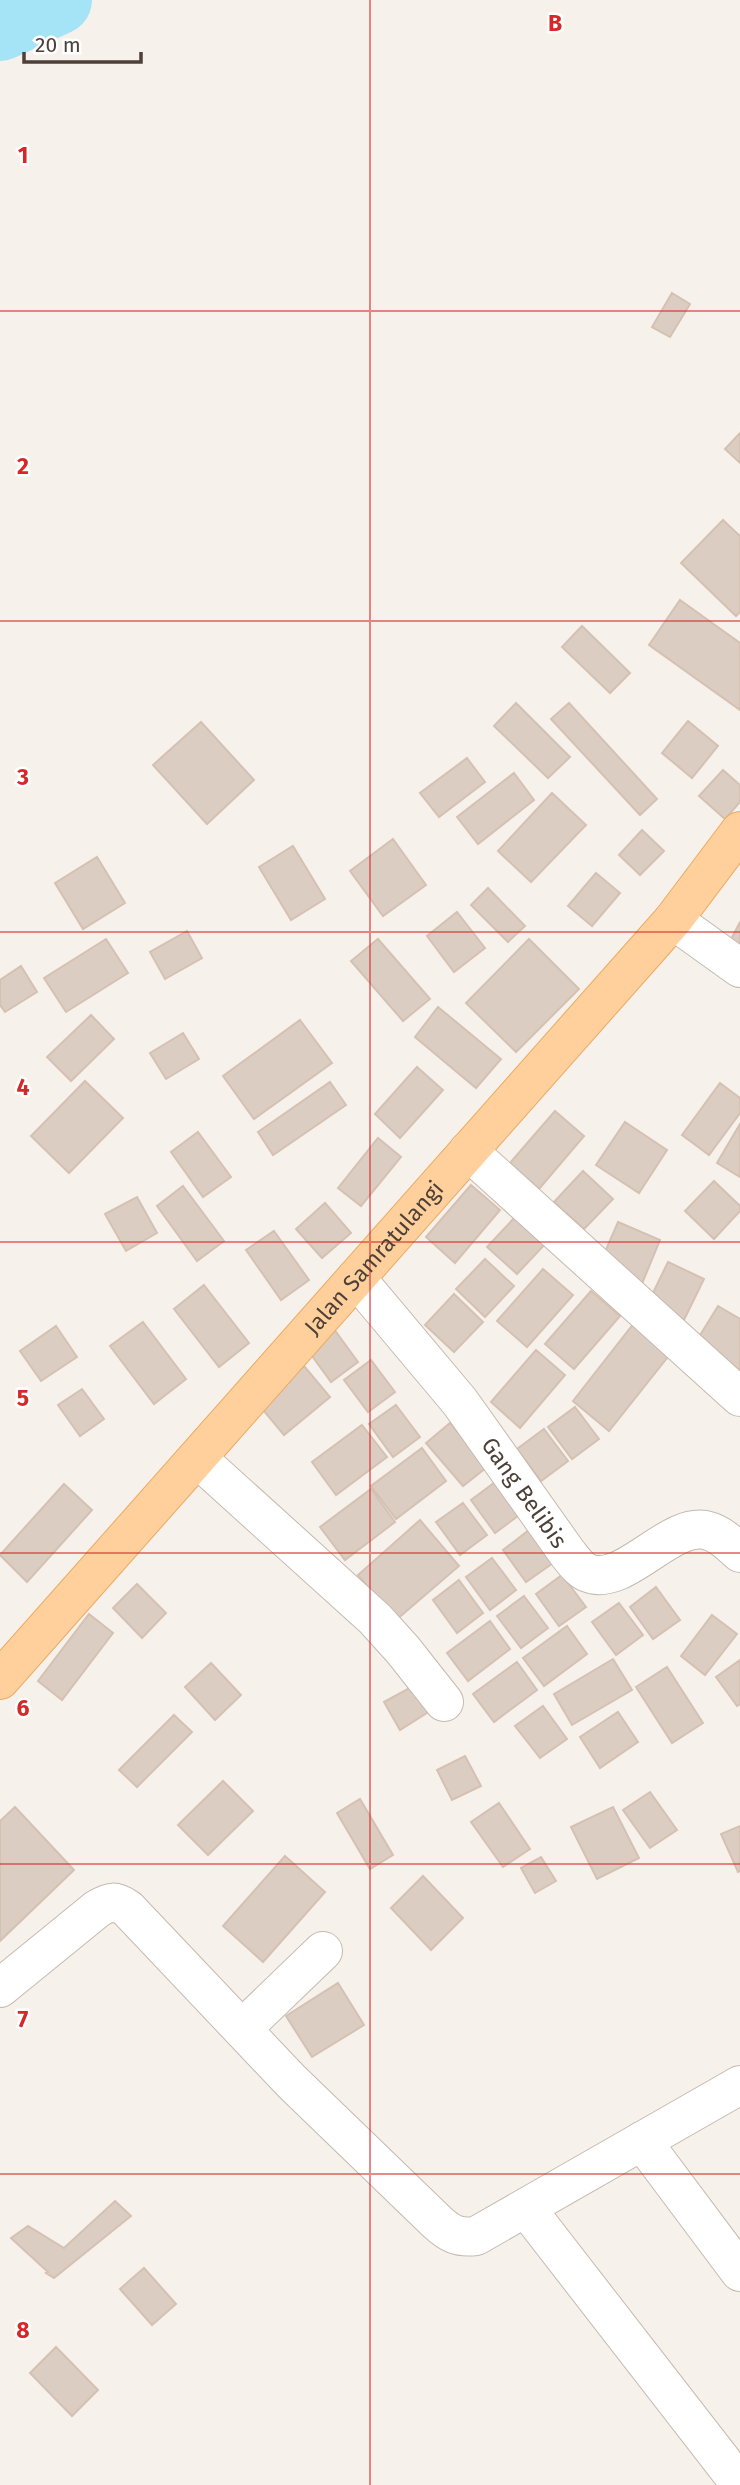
<svg xmlns="http://www.w3.org/2000/svg" width="740" height="2485" viewBox="0 0 740 2485" font-family="'Fira Sans',sans-serif">
<style>
.lines{fill:none;stroke-linecap:round;stroke-linejoin:round}
.river{stroke:#a4e4f6;stroke-width:70}
.building{fill:#dccdc2;stroke:#d5c1b2;stroke-width:2}
.minor-casing{stroke:#c6baaf;stroke-width:40}
.major-casing{stroke:#eda962;stroke-width:40}
.minor{stroke:#fff;stroke-width:38}
.major{stroke:#ffd09b;stroke-width:38}
.grid{fill:none;stroke:#d62828;stroke-width:2;stroke-opacity:0.55}
.labels{text-anchor:middle;stroke-width:5;stroke-linejoin:round;paint-order:stroke}
.street-label{font-size:23px;fill:#4c4038;stroke:#fff}
.grid-label{font-size:23px;text-anchor:middle;font-weight:bold;fill:#d62828;stroke:#fff;stroke-width:5;stroke-linejoin:round;paint-order:stroke}
</style>
<rect width="100%" height="100%" fill="#f6f1eb"/>
<g class="lines">
<path class="river" d="M 0,26 L 57,0"/>
</g>
<path class="building" d="M 672,293 L 690,304 L 670,337 L 652,327 Z
M 740,433 L 740,463 L 725,449 Z
M 723,520 L 740,536 L 740,612 L 736,616 L 681,563 Z
M 680,600 L 740,643 L 740,710 L 649,645 Z
M 582,626 L 630,673 L 610,693 L 562,647 Z
M 516,703 L 570,757 L 548,778 L 494,726 Z
M 569,703 L 657,799 L 640,815 L 551,719 Z
M 688,721 L 718,746 L 692,778 L 662,753 Z
M 201,722 L 254,780 L 207,824 L 153,765 Z
M 467,758 L 485,782 L 439,817 L 420,793 Z
M 723,770 L 740,785 L 740,802 L 725,819 L 699,796 Z
M 514,773 L 534,800 L 478,844 L 457,817 Z
M 552,793 L 586,825 L 531,882 L 498,851 Z
M 642,830 L 664,851 L 640,875 L 619,855 Z
M 393,839 L 426,885 L 383,916 L 350,871 Z
M 293,846 L 325,899 L 291,920 L 259,867 Z
M 97,857 L 125,903 L 83,929 L 55,883 Z
M 596,873 L 620,893 L 592,926 L 568,906 Z
M 488,888 L 525,926 L 508,942 L 471,905 Z
M 457,912 L 485,948 L 454,972 L 427,936 Z
M 740,922 L 740,951 L 728,945 Z
M 187,931 L 202,958 L 165,979 L 150,952 Z
M 106,939 L 128,973 L 66,1012 L 44,978 Z
M 378,939 L 430,999 L 403,1021 L 351,961 Z
M 529,939 L 579,989 L 516,1052 L 466,1003 Z
M 21,966 L 37,992 L 5,1012 L 0,1005 L 0,980 Z
M 438,1007 L 501,1059 L 476,1088 L 415,1037 Z
M 91,1015 L 114,1039 L 71,1081 L 47,1057 Z
M 300,1020 L 332,1063 L 254,1119 L 223,1076 Z
M 183,1033 L 199,1059 L 166,1079 L 150,1053 Z
M 417,1067 L 443,1090 L 400,1138 L 375,1114 Z
M 85,1081 L 123,1118 L 69,1173 L 31,1136 Z
M 330,1082 L 346,1105 L 273,1155 L 258,1132 Z
M 720,1083 L 740,1098 L 740,1113 L 709,1155 L 682,1135 Z
M 555,1111 L 584,1136 L 539,1189 L 510,1163 Z
M 625,1122 L 667,1150 L 639,1193 L 596,1165 Z
M 740,1124 L 740,1177 L 717,1163 Z
M 198,1132 L 231,1177 L 203,1197 L 171,1152 Z
M 378,1138 L 401,1157 L 361,1206 L 338,1188 Z
M 583,1171 L 613,1199 L 584,1229 L 554,1202 Z
M 714,1181 L 740,1206 L 740,1211 L 714,1239 L 685,1211 Z
M 471,1185 L 500,1210 L 455,1263 L 426,1237 Z
M 183,1186 L 224,1241 L 197,1261 L 157,1206 Z
M 137,1197 L 157,1233 L 126,1251 L 105,1214 Z
M 325,1203 L 351,1233 L 322,1258 L 296,1229 Z
M 516,1216 L 546,1243 L 517,1274 L 487,1247 Z
M 618,1222 L 660,1240 L 641,1286 L 598,1268 Z
M 274,1231 L 309,1280 L 281,1300 L 246,1250 Z
M 485,1259 L 514,1286 L 485,1317 L 456,1289 Z
M 668,1262 L 704,1279 L 684,1320 L 648,1303 Z
M 543,1269 L 573,1295 L 527,1347 L 497,1321 Z
M 204,1285 L 249,1343 L 219,1367 L 174,1309 Z
M 591,1291 L 620,1316 L 574,1369 L 545,1344 Z
M 454,1294 L 483,1322 L 454,1352 L 425,1325 Z
M 718,1306 L 740,1319 L 740,1374 L 694,1345 Z
M 638,1318 L 675,1348 L 609,1431 L 573,1401 Z
M 143,1322 L 186,1379 L 154,1404 L 110,1346 Z
M 56,1326 L 77,1357 L 41,1381 L 20,1351 Z
M 334,1329 L 358,1362 L 331,1382 L 307,1349 Z
M 536,1350 L 565,1375 L 520,1428 L 491,1402 Z
M 371,1360 L 395,1392 L 368,1412 L 344,1380 Z
M 304,1366 L 330,1397 L 284,1435 L 258,1404 Z
M 82,1389 L 104,1419 L 80,1436 L 58,1405 Z
M 396,1405 L 420,1437 L 393,1457 L 369,1424 Z
M 575,1407 L 599,1439 L 572,1459 L 548,1427 Z
M 450,1423 L 487,1467 L 463,1486 L 426,1443 Z
M 362,1425 L 387,1457 L 336,1495 L 312,1462 Z
M 544,1429 L 568,1461 L 541,1481 L 517,1449 Z
M 422,1448 L 446,1481 L 396,1519 L 371,1486 Z
M 498,1480 L 522,1513 L 495,1533 L 471,1500 Z
M 64,1484 L 92,1510 L 27,1582 L 0,1555 Z
M 371,1489 L 395,1522 L 345,1560 L 320,1527 Z
M 463,1503 L 487,1535 L 460,1555 L 436,1522 Z
M 420,1520 L 459,1566 L 396,1620 L 358,1575 Z
M 529,1530 L 553,1563 L 526,1582 L 503,1550 Z
M 492,1558 L 516,1590 L 490,1610 L 466,1577 Z
M 562,1575 L 586,1607 L 559,1626 L 536,1594 Z
M 459,1580 L 483,1613 L 457,1633 L 433,1600 Z
M 137,1584 L 166,1613 L 142,1638 L 113,1608 Z
M 656,1587 L 680,1620 L 653,1639 L 630,1607 Z
M 524,1596 L 548,1628 L 521,1648 L 497,1616 Z
M 619,1603 L 643,1635 L 616,1655 L 592,1622 Z
M 89,1614 L 113,1633 L 62,1700 L 38,1681 Z
M 712,1615 L 737,1634 L 705,1675 L 681,1656 Z
M 490,1621 L 510,1649 L 468,1681 L 447,1653 Z
M 567,1626 L 587,1654 L 544,1686 L 523,1658 Z
M 613,1659 L 632,1690 L 572,1725 L 554,1694 Z
M 740,1660 L 740,1704 L 737,1706 L 716,1677 Z
M 517,1662 L 537,1690 L 494,1722 L 473,1694 Z
M 211,1663 L 241,1695 L 215,1720 L 185,1687 Z
M 667,1667 L 703,1723 L 672,1743 L 636,1687 Z
M 415,1685 L 430,1711 L 400,1730 L 384,1702 Z
M 543,1706 L 567,1739 L 540,1758 L 515,1726 Z
M 618,1712 L 638,1742 L 600,1768 L 580,1737 Z
M 174,1715 L 192,1732 L 137,1787 L 119,1770 Z
M 465,1756 L 481,1786 L 452,1800 L 437,1770 Z
M 223,1781 L 253,1811 L 208,1855 L 178,1825 Z
M 650,1792 L 677,1830 L 650,1848 L 623,1810 Z
M 360,1799 L 393,1855 L 370,1869 L 337,1813 Z
M 499,1803 L 530,1849 L 503,1867 L 471,1822 Z
M 15,1807 L 74,1870 L 0,1941 L 0,1821 Z
M 613,1807 L 639,1858 L 597,1879 L 571,1827 Z
M 740,1826 L 740,1871 L 738,1872 L 721,1834 Z
M 285,1856 L 325,1892 L 263,1962 L 223,1926 Z
M 541,1857 L 556,1881 L 535,1893 L 521,1868 Z
M 423,1876 L 463,1918 L 431,1950 L 391,1908 Z
M 338,1983 L 364,2025 L 312,2057 L 286,2016 Z
M 115,2201 L 131,2216 L 54,2278 L 46,2273 L 48,2272 L 11,2238 L 28,2226 L 64,2248 Z
M 144,2268 L 176,2304 L 152,2325 L 120,2289 Z
M 56,2347 L 98,2390 L 72,2416 L 30,2373 Z"/>
<g class="lines">
<g class="minor-casing">
<g id="minor">
<path d="M 673,920 L 740,968"/>
<path d="M 468,1151 L 740,1397"/>
<path id="s1" d="M 356,1278 L 460,1402 L 568,1554 C 573,1560 580,1570 588,1573 C 625,1588 671,1519 709,1531 C 722,1535 730,1544 740,1553"/>
<path d="M 197,1458 L 375,1619 L 403,1650 L 444,1702"/>
<path d="M 0,1988 L 97,1909 C 110,1901 115,1900 128,1909 L 291,2081 L 437,2222 C 450,2234 458,2238 476,2236 L 740,2085"/>
<path d="M 242,2029 L 323,1951"/>
<path d="M 642,2141 L 740,2272"/>
<path d="M 526,2208 L 740,2484"/>
</g>
</g>
<g class="major-casing">
<g id="major">
<path id="s2" d="M 0,1680 L 673,920 L 740,831"/>
</g>
</g>
<use href="#minor" class="minor"/>
<use href="#major" class="major"/>
</g>
<path class="grid" d="M 370,0 L 370,2485M 0,311 L 740,311M 0,621 L 740,621M 0,932 L 740,932M 0,1242 L 740,1242M 0,1553 L 740,1553M 0,1864 L 740,1864M 0,2174 L 740,2174"/>
<g class="labels">
<g class="street-label">
<text dy="8" stroke="none"><textPath href="#s2" startOffset="564">Jalan Samratulangi</textPath></text>
<text dy="8" stroke="none"><textPath href="#s1" startOffset="273">Gang Belibis</textPath></text>
</g>
</g>
<g class="grid-label">
<text x="555" y="31">B</text>
<text x="23" y="163">1</text>
<text x="23" y="474">2</text>
<text x="23" y="785">3</text>
<text x="23" y="1095">4</text>
<text x="23" y="1406">5</text>
<text x="23" y="1716">6</text>
<text x="23" y="2027">7</text>
<text x="23" y="2338">8</text>
</g>
<path d="M24 52v10h117v-10" fill="none" stroke="#4c4038" stroke-width="3.5"/>
<text x="35" y="52" font-size="21" fill="#4c4038" stroke="#ffffff" stroke-width="5" paint-order="stroke">20 m</text>
</svg>
